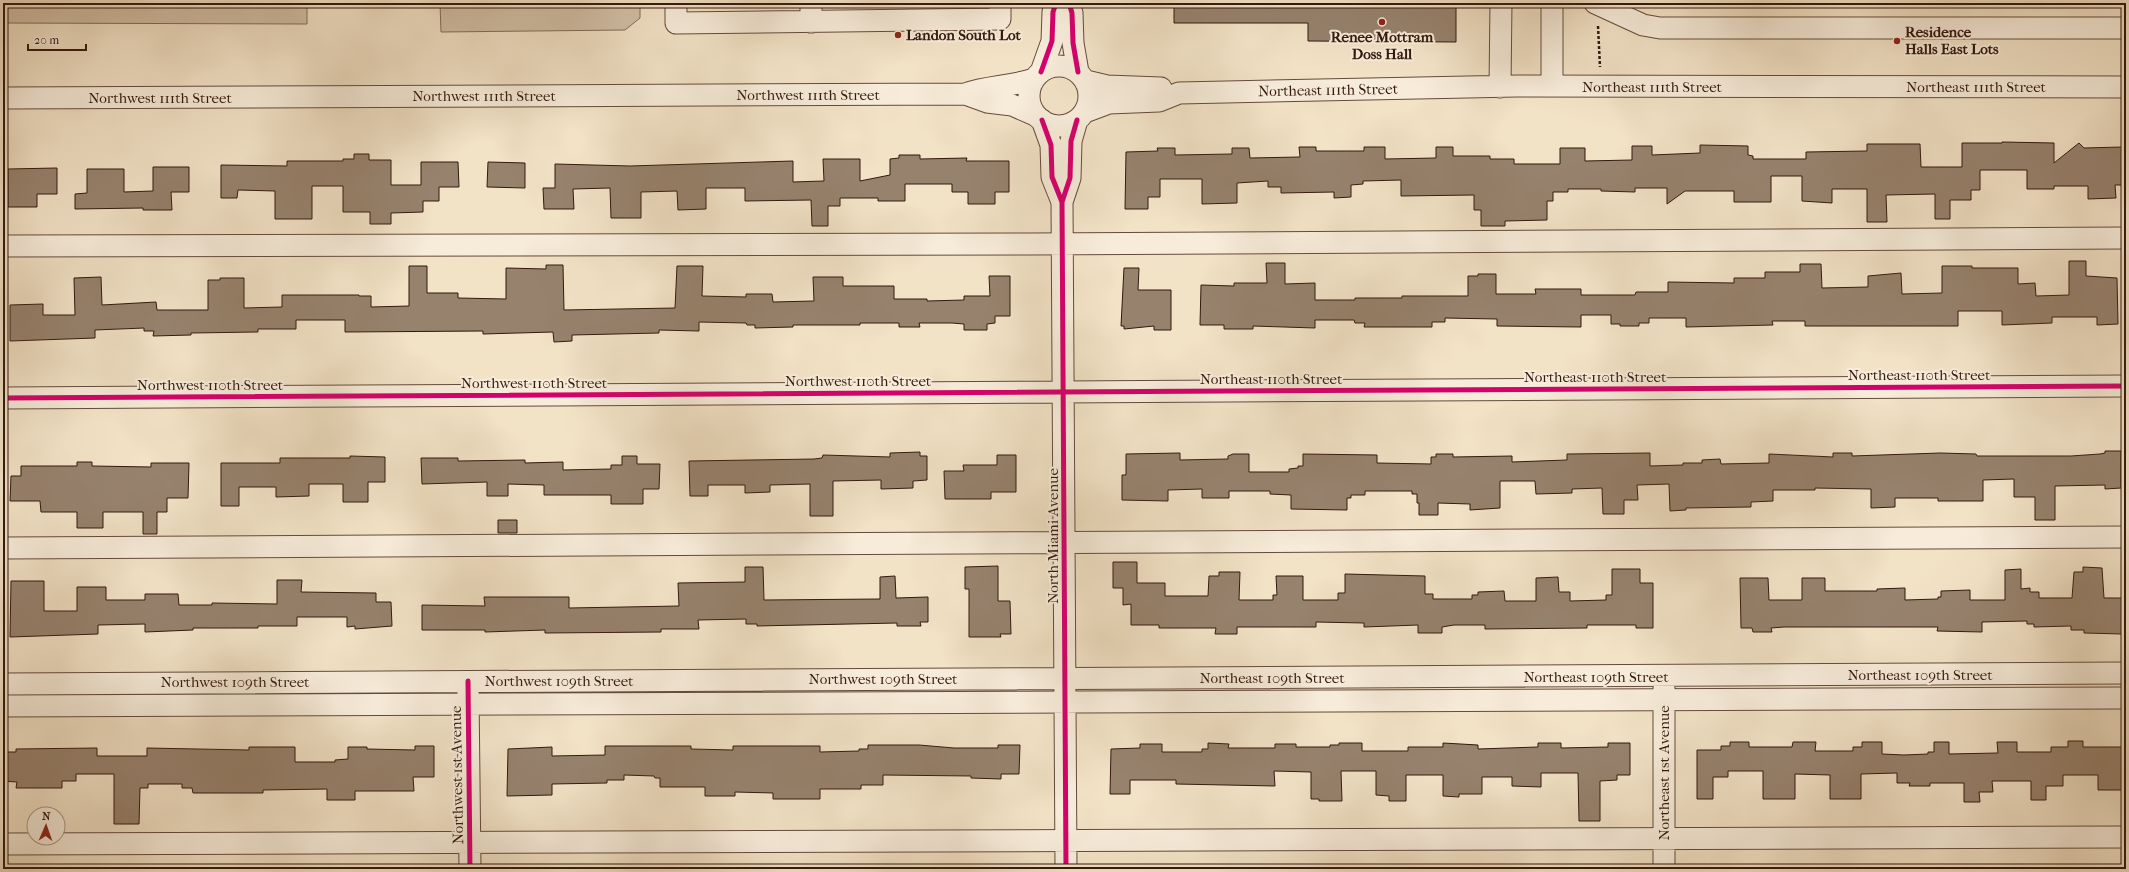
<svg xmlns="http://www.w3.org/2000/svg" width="2129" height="872" viewBox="0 0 2129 872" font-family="'IM FELL French Canon',serif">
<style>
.green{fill:#d2c0a7;stroke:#836c5a}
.building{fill:#97826e;stroke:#34190e}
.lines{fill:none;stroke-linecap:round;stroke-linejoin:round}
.minor-casing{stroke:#644b3c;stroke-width:23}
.path{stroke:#34190e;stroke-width:2.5;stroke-dasharray:3 2;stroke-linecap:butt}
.minor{stroke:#f7ecda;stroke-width:21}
.cycleway-casing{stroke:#f7ecda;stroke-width:8}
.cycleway{stroke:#d6006c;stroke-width:5}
.poi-dot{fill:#8f2418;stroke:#f7ecda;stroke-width:1.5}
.labels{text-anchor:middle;stroke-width:4;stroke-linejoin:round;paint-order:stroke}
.poi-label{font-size:15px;font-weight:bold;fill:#34190e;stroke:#f7ecda;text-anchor:start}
.street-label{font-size:15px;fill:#34190e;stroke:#f7ecda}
</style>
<rect width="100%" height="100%" fill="#f2e2c6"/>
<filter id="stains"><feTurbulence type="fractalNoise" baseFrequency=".005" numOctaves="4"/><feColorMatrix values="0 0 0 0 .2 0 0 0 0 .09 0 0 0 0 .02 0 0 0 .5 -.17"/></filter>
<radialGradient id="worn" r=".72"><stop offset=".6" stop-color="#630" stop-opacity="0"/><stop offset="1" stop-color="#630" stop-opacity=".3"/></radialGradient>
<path class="green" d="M 3,3 L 307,3 L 307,24 L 3,23 Z
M 440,3 L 640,3 L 640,18 L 625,30 L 441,32 Z"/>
<path class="building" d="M 1174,3 L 1456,3 L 1456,42 L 1308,41 L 1308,23 L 1174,23 Z
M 2002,142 L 2054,143 L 2054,163 L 2079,143 L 2084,148 L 2122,147 L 2122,185 L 2115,185 L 2116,198 L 2088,199 L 2088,186 L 2054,186 L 2054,189 L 2027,189 L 2027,170 L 1980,170 L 1980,190 L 1971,190 L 1971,200 L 1950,200 L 1950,219 L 1935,219 L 1935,194 L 1886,195 L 1887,222 L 1867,222 L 1867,189 L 1832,189 L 1832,203 L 1802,201 L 1802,176 L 1771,176 L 1771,202 L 1734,202 L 1734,191 L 1685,191 L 1667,204 L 1667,188 L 1635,188 L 1635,192 L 1601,191 L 1601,189 L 1568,189 L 1568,192 L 1553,192 L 1553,201 L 1547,201 L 1547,220 L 1505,221 L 1505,226 L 1481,226 L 1481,210 L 1474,210 L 1474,195 L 1401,196 L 1401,180 L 1363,181 L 1363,184 L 1351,185 L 1351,197 L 1334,198 L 1334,192 L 1281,193 L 1281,187 L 1268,187 L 1268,181 L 1237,183 L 1237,203 L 1202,204 L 1202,179 L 1160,179 L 1160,197 L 1148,197 L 1148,209 L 1125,209 L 1126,152 L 1158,151 L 1157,148 L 1175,148 L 1175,155 L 1232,154 L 1232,148 L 1249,148 L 1250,158 L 1300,157 L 1299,147 L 1316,147 L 1316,151 L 1364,151 L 1364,147 L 1385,147 L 1385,159 L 1436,158 L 1436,147 L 1453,147 L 1453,156 L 1490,156 L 1490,159 L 1514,159 L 1514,164 L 1560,164 L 1560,148 L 1585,148 L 1585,161 L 1632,160 L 1632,146 L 1652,146 L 1652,155 L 1700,153 L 1700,145 L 1748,146 L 1748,155 L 1753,156 L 1753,159 L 1806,159 L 1806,152 L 1867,151 L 1867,144 L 1920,144 L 1921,167 L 1962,167 L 1962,143 L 2002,143 Z
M 354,154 L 369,154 L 369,160 L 391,160 L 391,185 L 421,185 L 421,162 L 458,162 L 459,187 L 439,187 L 439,201 L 423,201 L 423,212 L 391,213 L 391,224 L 370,224 L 370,212 L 343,212 L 343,186 L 312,186 L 312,219 L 275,219 L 275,191 L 238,190 L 237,198 L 221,198 L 221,165 L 287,166 L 287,161 L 343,161 L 343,159 L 354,159 Z
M 899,155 L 920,155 L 920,159 L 967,158 L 966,161 L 1009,161 L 1009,192 L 995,192 L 995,204 L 968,204 L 968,192 L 952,192 L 952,184 L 905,184 L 905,201 L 878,201 L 878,198 L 840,198 L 840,206 L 828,206 L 828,226 L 812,226 L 811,200 L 745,201 L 745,188 L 706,188 L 706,209 L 678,210 L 677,191 L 641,192 L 641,218 L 611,218 L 610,188 L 573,189 L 574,209 L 544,209 L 543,188 L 555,188 L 555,164 L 630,166 L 793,161 L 793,182 L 824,181 L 823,159 L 860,159 L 860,181 L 890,175 L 890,159 L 899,158 Z
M 488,162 L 525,163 L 525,188 L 487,187 Z
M 153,167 L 189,167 L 189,192 L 171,192 L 172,210 L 143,210 L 143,208 L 75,209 L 75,194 L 87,193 L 87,169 L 124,169 L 124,192 L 153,191 Z
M 57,168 L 57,194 L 37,194 L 37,207 L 8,207 L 8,169 Z
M 2069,261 L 2086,261 L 2086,276 L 2117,278 L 2118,324 L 2097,325 L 2097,317 L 2052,317 L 2052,323 L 2002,325 L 2002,311 L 1958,311 L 1958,326 L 1805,326 L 1805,321 L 1772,321 L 1773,325 L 1686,327 L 1686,318 L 1649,318 L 1649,323 L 1639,323 L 1639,326 L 1620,326 L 1620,324 L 1611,324 L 1611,315 L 1581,315 L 1581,327 L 1497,326 L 1497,319 L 1445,318 L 1445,322 L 1432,322 L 1432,327 L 1364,327 L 1365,323 L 1355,323 L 1354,320 L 1315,320 L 1315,328 L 1253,326 L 1253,329 L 1224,329 L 1224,325 L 1200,325 L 1201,285 L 1234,286 L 1234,283 L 1267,283 L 1266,263 L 1285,263 L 1285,284 L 1315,283 L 1315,300 L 1355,300 L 1355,298 L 1402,298 L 1402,296 L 1468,296 L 1468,276 L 1478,276 L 1478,274 L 1496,274 L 1496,294 L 1536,294 L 1535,289 L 1581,289 L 1581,295 L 1635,295 L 1636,292 L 1668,292 L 1668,282 L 1734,283 L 1734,278 L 1765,278 L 1765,272 L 1800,272 L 1800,264 L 1821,264 L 1822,288 L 1868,287 L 1868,276 L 1901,273 L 1902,294 L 1942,293 L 1942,266 L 1972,266 L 1972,268 L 2018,268 L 2018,284 L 2035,283 L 2036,296 L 2069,295 Z
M 546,265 L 563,265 L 564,310 L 675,308 L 677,266 L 703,266 L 702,296 L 746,297 L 746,294 L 772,294 L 773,302 L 814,301 L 813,277 L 843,277 L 843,286 L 894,286 L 894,299 L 927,299 L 927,301 L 964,300 L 964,296 L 990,296 L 989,276 L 1010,276 L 1010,316 L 995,316 L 995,323 L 987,324 L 987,330 L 964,330 L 964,324 L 952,323 L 919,323 L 920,327 L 899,327 L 899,323 L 860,323 L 860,325 L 793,325 L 793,327 L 755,328 L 755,325 L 747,325 L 746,323 L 699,322 L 699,331 L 659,330 L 659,333 L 572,335 L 572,341 L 554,342 L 553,332 L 483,334 L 483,331 L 345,332 L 345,320 L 296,320 L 296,329 L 258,329 L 258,332 L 191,333 L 191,335 L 153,336 L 154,331 L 144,331 L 144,328 L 95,330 L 95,338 L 10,341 L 10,305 L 43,304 L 43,315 L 75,315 L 74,278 L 101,277 L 102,305 L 156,302 L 157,310 L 208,310 L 208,280 L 220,280 L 220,278 L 244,278 L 244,308 L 282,307 L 282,295 L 359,295 L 359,296 L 371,296 L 371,307 L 409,306 L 409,266 L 427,266 L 427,293 L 458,293 L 458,298 L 506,299 L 506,268 L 546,269 Z
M 1124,268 L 1139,268 L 1138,290 L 1171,290 L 1171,330 L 1154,330 L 1154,326 L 1124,329 L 1124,326 L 1121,326 Z
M 2105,451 L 2121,451 L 2121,488 L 2105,489 L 2105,485 L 2055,486 L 2055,520 L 2035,520 L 2035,497 L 2014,497 L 2014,479 L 1983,480 L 1983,501 L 1938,501 L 1938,498 L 1895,498 L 1895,507 L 1871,508 L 1871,489 L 1815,488 L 1815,490 L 1773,490 L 1773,501 L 1751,502 L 1751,507 L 1686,508 L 1686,510 L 1670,511 L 1669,484 L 1637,485 L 1638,500 L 1624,500 L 1624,514 L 1603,514 L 1602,488 L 1572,489 L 1572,493 L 1536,494 L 1535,481 L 1500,481 L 1500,508 L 1470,510 L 1470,504 L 1438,503 L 1438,515 L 1419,515 L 1419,503 L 1417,503 L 1417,494 L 1412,494 L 1412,491 L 1365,491 L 1365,495 L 1351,495 L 1351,498 L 1347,498 L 1347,510 L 1291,509 L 1291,495 L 1270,494 L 1270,491 L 1229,491 L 1229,498 L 1202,498 L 1202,489 L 1168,490 L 1168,501 L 1122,500 L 1122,475 L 1126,475 L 1126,454 L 1180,453 L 1180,460 L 1228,459 L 1228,456 L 1233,454 L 1249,454 L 1249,472 L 1289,472 L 1289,469 L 1298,468 L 1298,466 L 1303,466 L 1303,454 L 1377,455 L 1377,463 L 1431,464 L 1431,457 L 1436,457 L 1436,454 L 1453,454 L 1453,457 L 1512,456 L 1512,462 L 1567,460 L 1567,454 L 1650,453 L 1650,466 L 1683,465 L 1683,463 L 1702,463 L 1702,460 L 1720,459 L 1721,464 L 1769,463 L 1769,454 L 1833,457 L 1833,453 L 1852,453 L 1852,456 L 1940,453 L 1976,454 L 1977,456 L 2071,456 L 2100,454 L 2105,453 Z
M 920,452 L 920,456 L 927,456 L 927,480 L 913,481 L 913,488 L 881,489 L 881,480 L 833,481 L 833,516 L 810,516 L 810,484 L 770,485 L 770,492 L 745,493 L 745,485 L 708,485 L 708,496 L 690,496 L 689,461 L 814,459 L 822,458 L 823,455 L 890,457 L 890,453 Z
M 997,455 L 1016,455 L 1016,492 L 991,492 L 991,499 L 945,499 L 944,471 L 964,471 L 963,465 L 997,465 Z
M 350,456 L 385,457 L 385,482 L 368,482 L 368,502 L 343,502 L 343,484 L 309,484 L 309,496 L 276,497 L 276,487 L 239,487 L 239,506 L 221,506 L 221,463 L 280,463 L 280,458 L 350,458 Z
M 622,456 L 637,456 L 637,464 L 660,464 L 659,489 L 643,489 L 643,504 L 611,504 L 611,495 L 544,495 L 544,485 L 508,484 L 508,496 L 487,496 L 487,482 L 422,484 L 421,458 L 458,458 L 458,461 L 525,460 L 525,463 L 563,462 L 563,470 L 611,469 L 611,465 L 622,465 Z
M 77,462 L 92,462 L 92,466 L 151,467 L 151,463 L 189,463 L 188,498 L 167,498 L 167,512 L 157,512 L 157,534 L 143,534 L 143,512 L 103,512 L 103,528 L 77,528 L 77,512 L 41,512 L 40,501 L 10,501 L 11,476 L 21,476 L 21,466 L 77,466 Z
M 498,520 L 517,520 L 517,533 L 498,533 Z
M 1113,562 L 1137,562 L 1137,583 L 1165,583 L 1165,596 L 1208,596 L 1209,576 L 1219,576 L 1219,572 L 1240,572 L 1239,600 L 1273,600 L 1273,595 L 1277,595 L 1276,576 L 1303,576 L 1303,600 L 1338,600 L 1338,593 L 1345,593 L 1345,574 L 1425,576 L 1425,594 L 1433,594 L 1433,599 L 1472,599 L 1472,595 L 1478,595 L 1478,592 L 1504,591 L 1505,601 L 1536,601 L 1536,578 L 1558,577 L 1559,592 L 1570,592 L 1570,601 L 1606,600 L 1606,595 L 1612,595 L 1612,569 L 1640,569 L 1640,583 L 1653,583 L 1653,628 L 1636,628 L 1636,625 L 1587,625 L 1587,628 L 1485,629 L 1485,625 L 1454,625 L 1442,627 L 1442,633 L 1418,633 L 1418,625 L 1364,627 L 1364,623 L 1316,622 L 1316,627 L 1237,627 L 1237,634 L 1215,634 L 1216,628 L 1159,628 L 1159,625 L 1131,625 L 1131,604 L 1123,605 L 1123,588 L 1113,588 Z
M 998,566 L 998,601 L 1010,601 L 1011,634 L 1000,634 L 1001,637 L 969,637 L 969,589 L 965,589 L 965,567 Z
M 745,567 L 763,567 L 764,600 L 880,599 L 880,577 L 895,576 L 896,598 L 928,597 L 928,622 L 920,622 L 921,626 L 897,626 L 897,623 L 757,626 L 757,624 L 746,624 L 746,619 L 698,620 L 699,629 L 661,629 L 661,632 L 545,633 L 545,630 L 485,632 L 485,630 L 422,630 L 422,605 L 485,606 L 484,597 L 569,597 L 569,608 L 679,606 L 678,583 L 745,582 Z
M 2083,567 L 2102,568 L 2104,598 L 2123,598 L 2122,634 L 2084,633 L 2084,630 L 2071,630 L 2071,626 L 2034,627 L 2034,624 L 2027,624 L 2027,621 L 1982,622 L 1982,632 L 1937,631 L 1938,627 L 1784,627 L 1771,628 L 1772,632 L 1753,632 L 1752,628 L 1741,628 L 1740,578 L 1768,578 L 1769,600 L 1802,600 L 1802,578 L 1825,578 L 1825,591 L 1877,591 L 1877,589 L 1905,588 L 1905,600 L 1938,599 L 1938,597 L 1941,597 L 1941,591 L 1970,590 L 1970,600 L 2005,600 L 2005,570 L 2021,569 L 2021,589 L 2030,588 L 2030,592 L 2039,592 L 2039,598 L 2072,598 L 2074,572 L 2083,572 Z
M 277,580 L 302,580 L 301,592 L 376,593 L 376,602 L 391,602 L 392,626 L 355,629 L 355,626 L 347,627 L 347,617 L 297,617 L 297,626 L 258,626 L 258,628 L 193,628 L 193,630 L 145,632 L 145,624 L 98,625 L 98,634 L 10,637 L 11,581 L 44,581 L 44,611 L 77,611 L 77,587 L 106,587 L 106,600 L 145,600 L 145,594 L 178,594 L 179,605 L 212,605 L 212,603 L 277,604 Z
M 2068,741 L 2083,741 L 2083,747 L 2126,747 L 2126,790 L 2098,790 L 2098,775 L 2063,775 L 2063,786 L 2046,786 L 2046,800 L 2031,800 L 2031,781 L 1992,781 L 1993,792 L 1979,792 L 1980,802 L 1964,802 L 1964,783 L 1930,783 L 1930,786 L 1909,786 L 1910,783 L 1897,783 L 1897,773 L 1861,774 L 1861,799 L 1830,799 L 1830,775 L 1795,774 L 1795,799 L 1763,799 L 1763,771 L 1728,771 L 1728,777 L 1713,777 L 1713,799 L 1697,799 L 1697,750 L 1721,750 L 1721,746 L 1730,746 L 1730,742 L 1749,742 L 1749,747 L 1792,747 L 1793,742 L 1816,742 L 1815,751 L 1853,751 L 1853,747 L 1862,747 L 1862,742 L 1882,742 L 1882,754 L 1904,755 L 1928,754 L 1928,752 L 1934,752 L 1934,742 L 1949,742 L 1949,754 L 1998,753 L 1997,742 L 2017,742 L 2017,752 L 2051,752 L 2051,747 L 2068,747 Z
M 1208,743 L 1229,744 L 1228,748 L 1275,748 L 1275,744 L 1296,744 L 1296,747 L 1330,747 L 1330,745 L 1339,745 L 1339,743 L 1362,743 L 1362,751 L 1408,751 L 1408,747 L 1443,747 L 1443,743 L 1478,745 L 1478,749 L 1538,747 L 1538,743 L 1561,743 L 1561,748 L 1608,747 L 1608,743 L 1630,743 L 1630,775 L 1617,775 L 1617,780 L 1600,781 L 1600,821 L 1579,821 L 1578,773 L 1541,773 L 1541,787 L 1512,786 L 1512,777 L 1482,777 L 1482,794 L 1459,794 L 1459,797 L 1443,796 L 1443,775 L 1406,775 L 1406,801 L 1389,801 L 1389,796 L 1376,795 L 1376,771 L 1341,771 L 1342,801 L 1319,801 L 1319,799 L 1311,799 L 1311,772 L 1274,771 L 1275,786 L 1176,784 L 1176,780 L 1130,780 L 1130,794 L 1110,794 L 1111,749 L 1140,748 L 1140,744 L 1162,744 L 1162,752 L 1202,752 L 1202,749 L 1208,749 Z
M 868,745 L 919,745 L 954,748 L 998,748 L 998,745 L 1020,745 L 1019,774 L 1001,774 L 1001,779 L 971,778 L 971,776 L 883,775 L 883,785 L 861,785 L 861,789 L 820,789 L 820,799 L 773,799 L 773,793 L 735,792 L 735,796 L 705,796 L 705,787 L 660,787 L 660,778 L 655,778 L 654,776 L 624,775 L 624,780 L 607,780 L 607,783 L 552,784 L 552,795 L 507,796 L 508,749 L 552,747 L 552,756 L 605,755 L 605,746 L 691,746 L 691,749 L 733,750 L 733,746 L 820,746 L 820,752 L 859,751 L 859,749 L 868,749 Z
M 415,746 L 434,746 L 434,777 L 413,777 L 414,791 L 355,791 L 355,800 L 327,800 L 327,789 L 263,790 L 263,793 L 193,793 L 192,788 L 182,788 L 182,784 L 148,784 L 148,788 L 140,788 L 139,824 L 114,824 L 114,774 L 76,774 L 76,781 L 62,781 L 62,788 L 16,788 L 17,782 L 3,781 L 3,752 L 16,752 L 16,749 L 97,748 L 97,756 L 147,756 L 147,748 L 249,750 L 249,747 L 295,747 L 295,762 L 335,762 L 335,760 L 348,759 L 348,747 L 367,747 L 367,749 L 415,750 Z"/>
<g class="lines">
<g class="minor-casing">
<path id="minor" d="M 676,3 L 676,23 L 1000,19 L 1000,3
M 811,3 L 811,22
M 1069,3 L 1072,13 L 1073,43 L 1078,72
M 1552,3 L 1552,86
M 1595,3 L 1643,25 L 1660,28 L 2126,28
M1029 96a30 30 0 1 1 60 0a30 30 0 1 1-60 0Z
M 1041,72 L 1052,41 L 1053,12 L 1056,3
M 1086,81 L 1107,86 L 1161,88
M 1500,87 L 1501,3
M 965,94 L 987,102 L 1012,105 L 1037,116
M 3,98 L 965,94 C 988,86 1010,87 1034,79
M 1085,112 L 1109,103 L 1159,101 L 1179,93 L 1517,86 L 2126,87
M 1042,120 L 1051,145 L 1052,177 L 1062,202 L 1066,869
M 1062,202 L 1070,178 L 1071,141 L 1077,120
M 3,246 L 1030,244 L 2126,238
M 3,398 L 2126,386
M 3,548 L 2126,537
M 3,684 L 2126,673
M 468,692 L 470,869
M 3,706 L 2126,698
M 3,844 L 2126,837
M 1664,869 L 1664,688"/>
</g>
<path class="path" d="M 1598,26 L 1600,67"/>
<use href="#minor" class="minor"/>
<g class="cycleway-casing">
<path id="cycleway" d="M 1069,3 L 1072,13 L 1073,43 L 1078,72
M 1041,72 L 1052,41 L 1053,12 L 1056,3
M 1042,120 L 1051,145 L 1052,177 L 1062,202 L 1066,869
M 1062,202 L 1070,178 L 1071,141 L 1077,120
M 3,398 L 2126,386
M 468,681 L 470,869"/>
</g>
<use href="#cycleway" class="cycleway"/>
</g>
<g class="poi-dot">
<circle cx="1382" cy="22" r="4"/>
<circle cx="898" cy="35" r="4"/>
<circle cx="1897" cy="41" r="4"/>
</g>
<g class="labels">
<g class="poi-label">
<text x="1905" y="37">Residence<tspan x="1905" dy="17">Halls East Lots</tspan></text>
<text x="906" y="40">Landon South Lot</text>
<text x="1382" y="42" text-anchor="middle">Renee Mottram<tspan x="1382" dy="17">Doss Hall</tspan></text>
</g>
<g class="street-label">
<text x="1652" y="92">Northeast 111th Street</text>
<text x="1976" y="92">Northeast 111th Street</text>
<text transform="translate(1328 90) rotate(-1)" y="5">Northeast 111th Street</text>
<text x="808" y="100">Northwest 111th Street</text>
<text x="484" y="101">Northwest 111th Street</text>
<text x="160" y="103">Northwest 111th Street</text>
<text x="1919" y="380">Northeast 110th Street</text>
<text x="1595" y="382">Northeast 110th Street</text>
<text x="1271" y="384">Northeast 110th Street</text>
<text x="858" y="386">Northwest 110th Street</text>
<text x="534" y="388">Northwest 110th Street</text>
<text x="210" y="390">Northwest 110th Street</text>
<text transform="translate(1053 536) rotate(-90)" y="5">North Miami Avenue</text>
<text x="1920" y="680">Northeast 109th Street</text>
<text x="1596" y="682">Northeast 109th Street</text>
<text x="1272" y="683">Northeast 109th Street</text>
<text x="883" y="684">Northwest 109th Street</text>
<text x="559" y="686">Northwest 109th Street</text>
<text x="235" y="687">Northwest 109th Street</text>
<text transform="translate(1664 773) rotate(-90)" y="5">Northeast 1st Avenue</text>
<text transform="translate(457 775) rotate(-91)" y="5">Northwest 1st Avenue</text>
</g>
</g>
<rect width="2129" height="872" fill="none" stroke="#f2e2c6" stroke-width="16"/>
<rect x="4" y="4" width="2121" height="864" fill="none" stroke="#34190e" stroke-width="2"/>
<rect x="8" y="8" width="2113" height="856" fill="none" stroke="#34190e"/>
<g transform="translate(46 826) rotate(2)"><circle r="19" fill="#f7ecda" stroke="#a99888"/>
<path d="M0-3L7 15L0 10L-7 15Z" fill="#8f2418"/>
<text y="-6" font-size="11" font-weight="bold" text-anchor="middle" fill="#34190e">N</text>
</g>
<path d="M28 44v6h58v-6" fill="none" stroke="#34190e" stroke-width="2"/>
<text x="34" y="44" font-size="12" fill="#34190e" stroke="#f7ecda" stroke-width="3" paint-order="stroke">20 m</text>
<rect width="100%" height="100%" filter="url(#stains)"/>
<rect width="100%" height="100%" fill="url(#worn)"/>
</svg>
